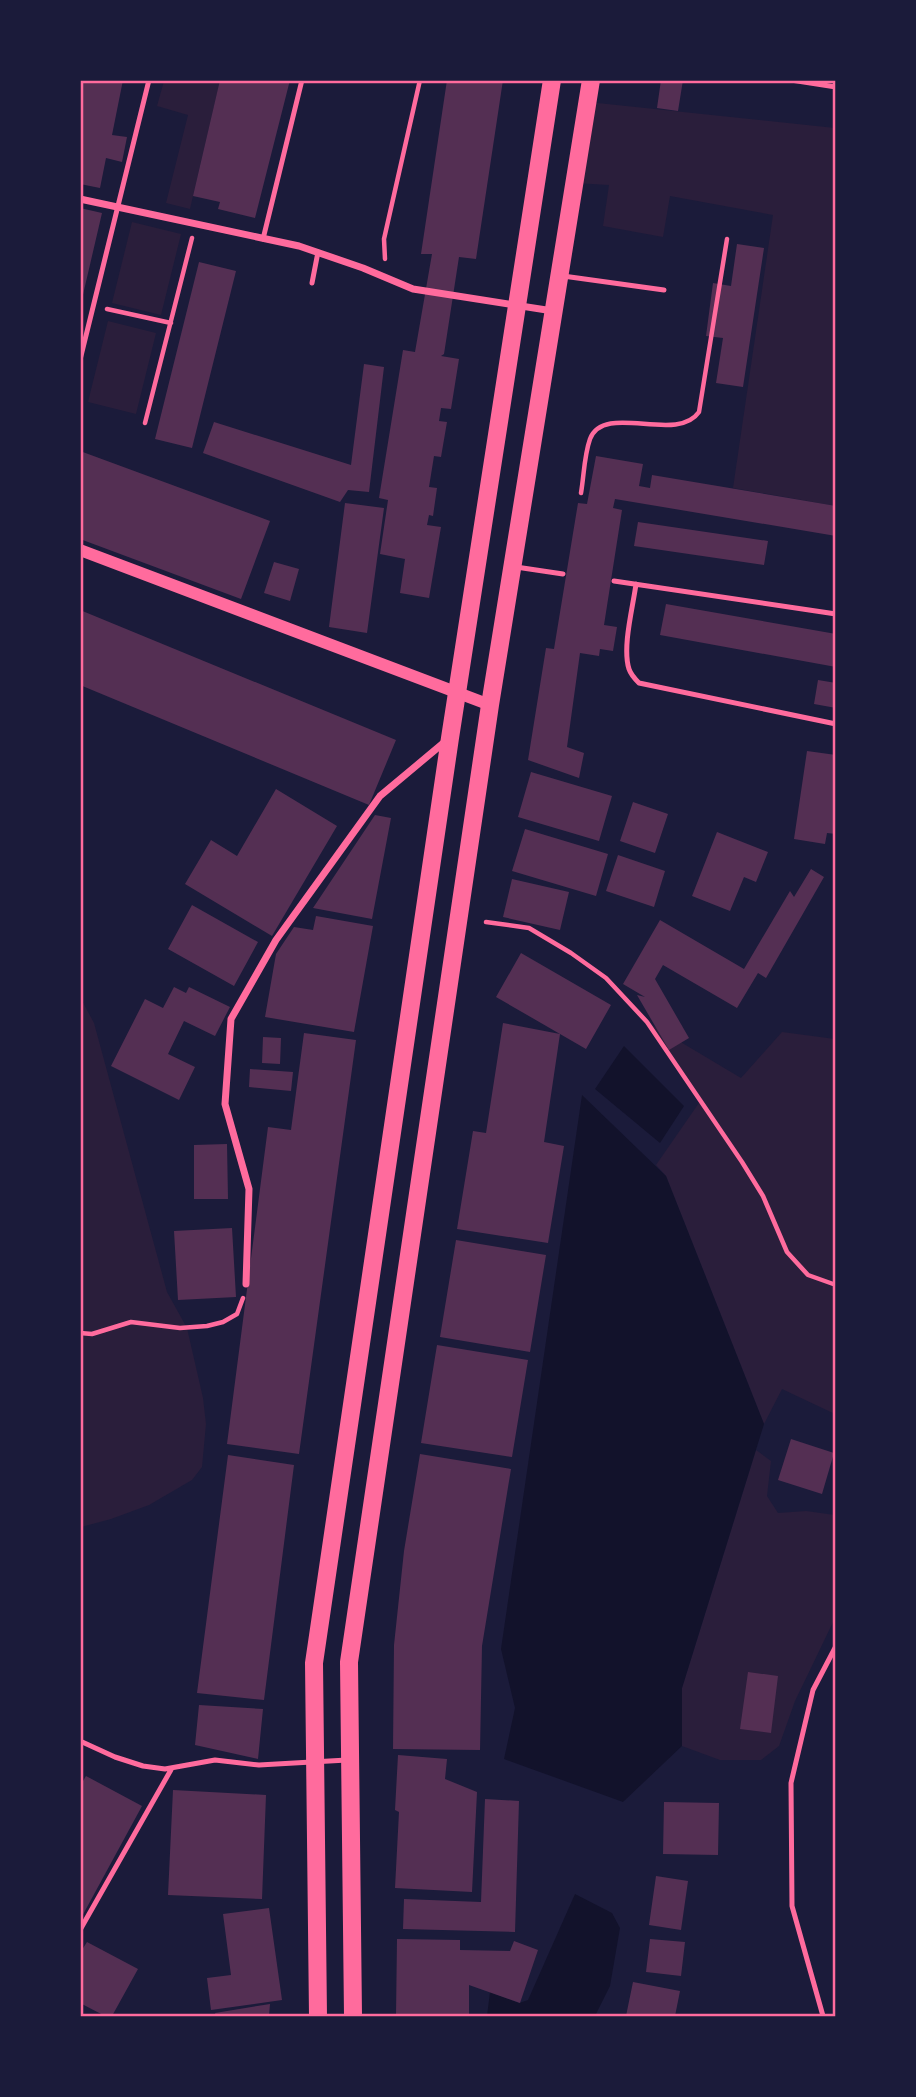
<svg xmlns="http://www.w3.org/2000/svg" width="916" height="2097" viewBox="0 0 916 2097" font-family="Montserrat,sans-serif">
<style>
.green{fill:#2a1e3b}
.water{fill:#12122b}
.building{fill:#542f53}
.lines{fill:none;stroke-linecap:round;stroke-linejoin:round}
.path{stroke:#ff6b9d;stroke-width:4.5}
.service{stroke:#ff6b9d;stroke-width:5}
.minor{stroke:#ff6b9d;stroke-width:7}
.tertiary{stroke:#ff6b9d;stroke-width:12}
.primary{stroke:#ff6b9d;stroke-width:18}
.neatline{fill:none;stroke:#ff6b9d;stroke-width:2.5}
</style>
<rect width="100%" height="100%" fill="#1b1b3a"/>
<path class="green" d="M 164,81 L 220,81 L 190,209 L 166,203 L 188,115 L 157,106 Z
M 588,102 L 835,128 L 835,506 L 733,488 L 773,215 L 670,196 L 663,237 L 603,226 L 609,185 L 575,183 Z
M 132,222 L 181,234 L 161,315 L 112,303 Z
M 108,321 L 156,333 L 136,414 L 88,402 Z
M 80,997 L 94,1023 L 167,1292 L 187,1328 L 203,1398 L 206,1424 L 202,1467 L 192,1480 L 149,1505 L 111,1519 L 81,1527 Z
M 647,1022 L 741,1078 L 782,1032 L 835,1039 L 835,1414 L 782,1389 L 764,1424 L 666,1176 L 656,1165 L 701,1100 Z
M 756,1450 L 771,1461 L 767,1496 L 778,1513 L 806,1511 L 835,1515 L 835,1618 L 795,1701 L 779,1746 L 761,1760 L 720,1760 L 682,1746 L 682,1688 Z"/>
<path class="water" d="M 624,1046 L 684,1106 L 660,1143 L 595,1089 Z
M 582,1095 L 666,1176 L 764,1424 L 682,1688 L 682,1746 L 623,1802 L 504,1759 L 515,1708 L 501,1649 Z
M 575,1894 L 612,1913 L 620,1928 L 610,1986 L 595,2016 L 487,2016 L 490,1992 L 519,2003 L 528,2000 Z"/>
<path class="building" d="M 80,80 L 123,80 L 112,135 L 127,137 L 122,162 L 106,158 L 100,188 L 80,184 Z
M 220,80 L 290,80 L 255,218 L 218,209 L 220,202 L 193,196 Z
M 447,80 L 503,80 L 476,259 L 459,257 L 444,354 L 441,356 L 459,359 L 451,409 L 441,408 L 439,421 L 447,422 L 441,457 L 434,456 L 429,487 L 437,488 L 433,516 L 429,515 L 427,525 L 441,527 L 429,598 L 400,593 L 405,559 L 380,554 L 388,500 L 379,498 L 403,350 L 415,352 L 432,254 L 421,254 Z
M 661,80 L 683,80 L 678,111 L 657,108 Z
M 80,208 L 102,213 L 82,299 L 80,298 Z
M 737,244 L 764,248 L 743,387 L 716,383 L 723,338 L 706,336 L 713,283 L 731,286 Z
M 199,262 L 236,271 L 192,448 L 155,439 Z
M 364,364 L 384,367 L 369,492 L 348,490 L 340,502 L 203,453 L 214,422 L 351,465 Z
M 80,451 L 270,521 L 241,599 L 80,539 Z
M 596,456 L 643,464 L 639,486 L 650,488 L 652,475 L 836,506 L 836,536 L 615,499 L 613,508 L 622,510 L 604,625 L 617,627 L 613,651 L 600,649 L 599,656 L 580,653 L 567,747 L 584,753 L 579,778 L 528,760 L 546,648 L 554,649 L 578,503 L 587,504 Z
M 345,503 L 384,508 L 367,633 L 329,627 Z
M 638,522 L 768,541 L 764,565 L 634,546 Z
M 274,562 L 299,569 L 290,601 L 264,593 Z
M 666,604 L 836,634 L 836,667 L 660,635 Z
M 80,610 L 396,740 L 369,805 L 80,685 Z
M 818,680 L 836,683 L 836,708 L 814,704 Z
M 807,751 L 836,755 L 836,834 L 827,833 L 825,844 L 794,839 Z
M 531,772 L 612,796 L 599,841 L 518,817 Z
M 276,789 L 337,826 L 272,936 L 185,884 L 211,840 L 237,856 Z
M 633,802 L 668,814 L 655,853 L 620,841 Z
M 375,815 L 391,818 L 372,919 L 313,908 Z
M 525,829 L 608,854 L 596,896 L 512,871 Z
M 717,832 L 768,852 L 756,882 L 744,877 L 730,911 L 692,896 Z
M 618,855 L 665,871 L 654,907 L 606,891 Z
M 811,869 L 824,877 L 766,978 L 758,973 L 737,1008 L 663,965 L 655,979 L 689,1038 L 669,1050 L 637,995 L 645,997 L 623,984 L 660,920 L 744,969 L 790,891 L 794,897 Z
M 512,879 L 569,892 L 560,930 L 503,917 Z
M 192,905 L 258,942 L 234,986 L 168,949 Z
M 316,916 L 373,926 L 354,1032 L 265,1017 L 276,954 L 294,927 L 313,930 Z
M 521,953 L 611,1005 L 586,1049 L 496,997 Z
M 174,987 L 186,993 L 189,987 L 230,1007 L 215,1036 L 184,1021 L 168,1054 L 195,1067 L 179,1100 L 111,1066 L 145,999 L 163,1008 Z
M 503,1023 L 560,1034 L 544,1142 L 564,1146 L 548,1243 L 457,1229 L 473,1131 L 486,1133 Z
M 304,1033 L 356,1040 L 299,1454 L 227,1444 L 268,1127 L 291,1130 Z
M 263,1037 L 281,1038 L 280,1064 L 262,1063 Z
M 250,1069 L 293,1072 L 291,1091 L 249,1087 Z
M 227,1144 L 228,1199 L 194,1199 L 194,1145 Z
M 232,1228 L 236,1297 L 178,1300 L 174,1231 Z
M 456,1240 L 546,1255 L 530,1352 L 440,1337 Z
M 437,1345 L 528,1360 L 512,1457 L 421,1443 Z
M 791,1439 L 834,1453 L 822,1494 L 778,1480 Z
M 420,1454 L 511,1469 L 482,1646 L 480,1750 L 393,1749 L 394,1645 L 404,1551 Z
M 228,1455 L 294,1465 L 264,1700 L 197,1693 Z
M 748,1672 L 778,1676 L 771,1733 L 740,1729 Z
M 199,1705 L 263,1709 L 258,1759 L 195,1745 Z
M 398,1755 L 447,1759 L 445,1779 L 477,1792 L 472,1892 L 395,1888 L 399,1812 L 395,1810 Z
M 86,1776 L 142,1806 L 80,1920 L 80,1786 Z
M 173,1790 L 266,1795 L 262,1899 L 168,1895 Z
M 485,1799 L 519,1801 L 515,1932 L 403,1929 L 404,1899 L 481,1902 Z
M 664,1802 L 719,1803 L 718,1855 L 663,1854 Z
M 656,1876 L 688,1881 L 681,1930 L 649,1925 Z
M 269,1908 L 282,2000 L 211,2010 L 207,1978 L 231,1975 L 223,1914 Z
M 397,1939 L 460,1940 L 460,1950 L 510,1951 L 514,1941 L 538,1950 L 520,2003 L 469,1985 L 469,2016 L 396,2016 Z
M 650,1939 L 685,1942 L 681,1976 L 646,1972 Z
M 87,1942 L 138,1969 L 112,2016 L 105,2016 L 80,2003 L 80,1953 Z
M 633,1982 L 680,1991 L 675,2016 L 626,2016 Z
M 270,2004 L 269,2016 L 216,2016 L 215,2013 Z"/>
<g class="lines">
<path class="path" d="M 385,259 L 384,239 L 420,80
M 107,309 L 171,323
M 145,423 L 192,238
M 581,493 C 584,476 584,456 590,439 C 604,402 677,444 699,412 L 727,239
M 486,922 L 529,928 L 571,953 L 606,978 L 647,1022 L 742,1162 L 763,1196 L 787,1252 L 808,1275 L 836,1285
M 80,1333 L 92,1334 L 131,1322 L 180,1328 L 207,1326 L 223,1322 L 237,1314 L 243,1298"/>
<path class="service" d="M 791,80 L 836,87
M 263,239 L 302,80
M 563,276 L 664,290
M 312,283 L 318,252
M 80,360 L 149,80
M 516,567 L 563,574
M 614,581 L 836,614
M 636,584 C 633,607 622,647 629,669 C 631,675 635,679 639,683 L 836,724
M 80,1741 L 115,1757 L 143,1766 L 165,1769 L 215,1760 L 259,1765 L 347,1760
M 80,1930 L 172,1768
M 823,2016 L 792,1906 L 791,1783 L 813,1690 L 836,1646"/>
<path class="minor" d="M 80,199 L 299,246 L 363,268 L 413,289 L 553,311
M 246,1284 L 249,1189 L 225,1104 L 231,1019 L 276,940 L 380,796 L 447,740"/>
<path class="tertiary" d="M 80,550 L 490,705"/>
<path class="primary" d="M 318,2016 L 314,1663 L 450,738 L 552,80
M 353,2016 L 349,1662 L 490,705 L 591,80"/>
</g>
<rect width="916" height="2097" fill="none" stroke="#1b1b3a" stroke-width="164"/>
<rect x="82" y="82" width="752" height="1933" class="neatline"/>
</svg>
